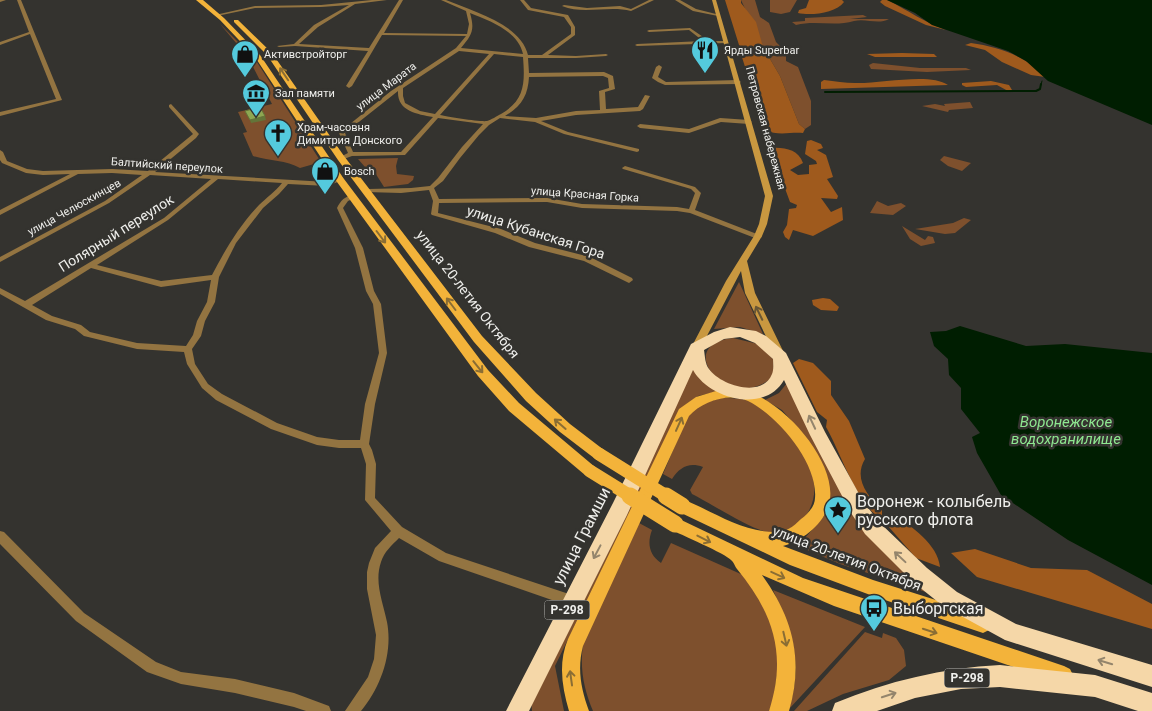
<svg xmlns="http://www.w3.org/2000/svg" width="1152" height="711" viewBox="0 0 1152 711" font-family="Roboto,sans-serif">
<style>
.green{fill:#7e502d}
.forest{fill:#9f5a1d}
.water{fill:#001e01}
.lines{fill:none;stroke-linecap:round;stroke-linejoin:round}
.stream-far1{stroke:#001e01;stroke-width:1}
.stream{stroke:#001e01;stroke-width:2}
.street{fill:#937441;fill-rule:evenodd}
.secondary{fill:#c99840;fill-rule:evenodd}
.primary{fill:#f3b33a;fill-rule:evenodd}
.highway{fill:#f5d7a8;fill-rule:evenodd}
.primary-bridge-far1{stroke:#f3b33a;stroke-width:13}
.primary-bridge{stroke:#f3b33a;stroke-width:17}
.shaded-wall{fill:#637539}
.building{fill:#8ea752;stroke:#637539}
.oneway{stroke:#8a6d34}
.oneway2{stroke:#685635}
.oneway3{stroke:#94856c}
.labels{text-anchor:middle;stroke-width:5;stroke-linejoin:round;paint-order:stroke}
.far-poi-label{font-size:11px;fill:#efefec;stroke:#34332f;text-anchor:start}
.far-street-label{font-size:11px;fill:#efefec;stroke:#34332f}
.shield{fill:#34332f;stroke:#b7b7b3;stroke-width:1}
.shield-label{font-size:12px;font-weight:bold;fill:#efefec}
.street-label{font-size:14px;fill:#efefec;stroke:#34332f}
.water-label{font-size:15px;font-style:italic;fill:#8ee690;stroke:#34332f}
.near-poi-label{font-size:16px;fill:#efefec;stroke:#34332f;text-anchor:start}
.near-street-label{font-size:16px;fill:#efefec;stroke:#34332f}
</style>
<rect width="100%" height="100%" fill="#34332f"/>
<path class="green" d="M 741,0 L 755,0 L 760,17 L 769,23 L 776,42 L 786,52 L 786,61 L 798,67 L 811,101 L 811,125 L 805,129 L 799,124 L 780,76 L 763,47 Z
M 770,0 L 797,0 L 790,12 L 781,14 L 770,12 Z
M 863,15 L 867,17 L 850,19 L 889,19 C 878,25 866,18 854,21 C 835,27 816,20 796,25 L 792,22 L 805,21 L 805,18 Z
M 220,24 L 255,59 L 321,162 L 300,168 C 286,160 269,161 253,156 L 243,133 L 247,132 L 238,112 L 272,104 L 248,57 Z
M 873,63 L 920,68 L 966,68 L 971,70 L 927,72 L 871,69 L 869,65 Z
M 970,102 L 973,108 L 949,110 L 948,112 L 922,106 L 935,104 L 945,106 L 944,104 Z
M 944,156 L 971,163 L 962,171 L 948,166 L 940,160 Z
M 398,158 L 396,166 L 397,174 L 414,176 L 413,180 L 408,184 L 384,187 L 372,168 L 365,167 L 358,159 Z
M 877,201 L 888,206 L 901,203 L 906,206 L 893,215 L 870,213 Z
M 964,218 L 971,220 L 955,233 L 945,234 L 915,229 L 953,223 Z
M 902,226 L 925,240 L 928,236 L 933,237 L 935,243 L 921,246 L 910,239 Z
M 739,282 L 763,334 L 740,327 L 714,329 Z
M 733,338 L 758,344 L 773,359 L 774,376 C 730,416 670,345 733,338 Z
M 695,365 L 719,391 L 698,396 L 680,409 L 555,666 L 564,711 L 532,711 L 531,699 Z
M 787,383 L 815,442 L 932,594 L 840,564 L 798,546 L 824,516 L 802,433 L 782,410 L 765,400 L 779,393 Z
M 722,398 C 737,398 754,399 766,409 C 794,432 830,478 807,514 C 803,519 799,524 793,527 C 785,530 776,534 767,532 C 748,528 712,504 692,494 L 690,490 L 703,467 C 689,462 680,467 672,479 L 663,474 L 688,415 L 703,403 Z
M 639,523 L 652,530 C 647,543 649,555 661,563 L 671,543 L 743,575 L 768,611 L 780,653 L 773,702 L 769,711 L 593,711 C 583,687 579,665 584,639 Z
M 773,590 L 865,627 L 789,709 C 803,662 793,633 773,590 Z
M 865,632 L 882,638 L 883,633 L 896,638 L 904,650 L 906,666 L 889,680 L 843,694 L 807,711 L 794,711 Z"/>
<path class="forest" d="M 725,0 L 741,0 L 741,3 L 756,22 L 763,47 L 780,76 L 799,124 L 805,129 L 803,133 C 789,132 778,136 765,130 L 740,51 L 743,49 L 739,45 Z
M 809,0 L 842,0 L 844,2 C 836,13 811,16 798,13 L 799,10 L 806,8 Z
M 882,0 L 887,0 C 908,10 925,23 946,30 L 926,25 L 885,6 L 880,2 Z
M 971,43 C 999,47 1026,56 1045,77 L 1031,75 L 1002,62 L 985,50 L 965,45 Z
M 902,53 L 934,54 L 937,57 L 875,57 L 867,54 Z
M 824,80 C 835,81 845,83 855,83 C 879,84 930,72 948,85 L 821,89 L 821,82 Z
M 991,81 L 1009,85 L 1012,90 L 1008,91 L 997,85 L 966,87 L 962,85 L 962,83 Z
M 811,140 L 821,144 L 823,148 L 817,150 L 826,155 L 833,177 L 827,179 L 838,196 L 837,199 L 821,198 L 831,212 L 842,207 L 843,220 L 813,236 L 793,230 L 789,240 L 785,237 L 783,232 L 787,225 L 789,209 L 796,208 L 797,205 L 790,202 L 770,148 C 784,147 798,149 803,163 L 790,170 L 798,175 L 809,174 L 809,165 L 817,164 L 816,161 L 805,154 L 807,141 Z
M 823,298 L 830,299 L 839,307 L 837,311 L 821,310 L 813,305 L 812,300 Z
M 799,359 L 813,363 L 831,381 L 831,395 L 849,421 L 865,459 C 853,479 868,496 882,511 L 882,519 C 858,508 840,451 826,427 L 827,420 L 817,412 L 793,363 Z
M 895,514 C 911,527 938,544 940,567 L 916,558 L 888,526 L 888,518 Z
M 975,549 L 1031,568 L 1087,570 L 1152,604 L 1152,629 L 977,577 L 951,553 Z"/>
<path class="water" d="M 887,0 L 1152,0 L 1152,125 L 1048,81 L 1026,61 L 1008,51 L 932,25 L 915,13 Z
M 960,326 L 1026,346 L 1065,344 L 1152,353 L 1152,585 L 1068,540 L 1001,495 L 977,453 L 972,437 L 980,433 L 961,409 L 961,388 L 949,375 L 948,359 L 934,346 L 930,332 L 946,331 Z"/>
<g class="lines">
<path class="stream-far1" d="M 1041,85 L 1042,81"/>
<path class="stream" d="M 825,92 L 1036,91 L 1040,89 L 1041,84"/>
<path class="street" d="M 0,0 L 6,0 L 0,2 Z
M 17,0 L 21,0 L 62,100 L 0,116 L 0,112 L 56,99 L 30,34 L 0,45 L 0,42 L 29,32 Z
M 372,0 L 387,0 L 355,4 L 318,27 L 299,44 L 369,48 L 399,0 L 403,0 L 384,33 L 467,34 L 469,24 L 466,11 L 441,0 L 446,0 C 472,11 521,24 528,55 L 542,55 L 571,34 L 571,27 L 564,17 L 528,10 L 520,0 L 524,0 L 531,8 L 568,15 L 575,27 L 575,35 L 548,55 L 576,56 L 606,54 L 608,55 L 606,56 L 576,58 L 528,58 L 529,73 L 604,72 L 613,76 L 615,89 L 605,92 L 606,109 L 638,107 L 645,95 L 650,96 L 643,109 L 640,111 L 576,115 L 541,121 L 568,132 L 639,149 L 639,151 L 637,152 L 564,134 L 535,122 L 500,118 L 489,125 L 479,135 L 460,158 L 443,181 L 434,188 L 439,199 L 547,198 L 582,204 L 677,207 L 689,209 L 695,193 L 691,189 L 623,169 L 622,168 L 625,166 L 695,187 L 701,193 L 695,210 L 762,236 L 761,238 L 755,238 L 690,213 L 677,211 L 582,208 L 547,202 L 439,203 L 438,213 L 501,229 L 535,243 L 590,257 L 632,278 L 633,280 L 629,283 L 584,261 L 529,247 L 495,233 L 432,215 L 431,214 L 433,201 L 429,190 L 401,193 L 366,192 L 365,191 L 368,189 L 411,188 L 430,186 L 438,178 L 462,147 L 483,124 L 438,118 L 405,155 L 352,156 L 341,160 L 338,158 L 348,153 L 339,133 L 340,132 L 391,91 L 456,48 L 466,36 L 382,35 L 352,86 L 349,88 L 346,86 L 368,51 L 295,46 L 279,47 L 277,46 L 294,44 L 314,25 L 349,5 L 321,7 L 255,8 L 217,16 L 215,15 L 255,6 L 321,5 ZM 470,13 C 490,21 518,31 523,54 L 461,48 C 472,35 475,30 470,13 ZM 459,51 L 489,54 L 435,114 L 420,111 L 405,103 L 403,96 L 403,88 ZM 494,54 L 523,57 C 525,83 525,100 501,114 C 497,116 491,120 487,121 C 480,122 449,117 440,115 ZM 603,76 L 608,78 L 609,88 L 599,91 L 600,110 L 576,111 L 536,118 L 505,116 C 522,106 528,95 529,77 ZM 398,91 C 397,111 417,114 433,117 L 401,152 L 353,152 L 345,133 Z
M 649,0 L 654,0 L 631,11 C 609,5 584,15 562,6 L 564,5 L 587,8 L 620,6 L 631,9 Z
M 675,0 L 680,0 L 696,9 L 720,15 L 718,16 L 693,11 Z
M 690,28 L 709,41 L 726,41 L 728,42 L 726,43 L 637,46 L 635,45 L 637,44 L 703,41 L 689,30 L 649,32 L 647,31 L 649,30 Z
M 659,65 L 662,67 L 658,77 L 666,82 L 738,80 L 741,82 L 738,84 L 665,85 L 658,82 L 652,78 L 656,67 Z
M 171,104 L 199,134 L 196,138 L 155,172 L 327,182 L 340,178 L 343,180 L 327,186 L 288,184 L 279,194 L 263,208 L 236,243 L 219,277 L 215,302 L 205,321 L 201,336 L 192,349 L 195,364 L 208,384 L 222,394 L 277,423 L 317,437 L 339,440 L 360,440 L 365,404 L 379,353 L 373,304 L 366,291 L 355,248 L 337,208 C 341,200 346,195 355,196 L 355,198 L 348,201 L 343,208 L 363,248 L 374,291 L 381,304 L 387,353 L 375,404 L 369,444 L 372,450 L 376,464 L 375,498 L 402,527 L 446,553 L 572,595 L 576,597 L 578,601 L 576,605 L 572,607 L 439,561 L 399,538 C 392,545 384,552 381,562 C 374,582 383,602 387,622 C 393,653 381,687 361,711 L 345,711 L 368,677 L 374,659 L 376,635 L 367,589 L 367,572 L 369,563 L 375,548 L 391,531 L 365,500 L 366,464 L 361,448 L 339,448 L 317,445 L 271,429 L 216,400 L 202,388 L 187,364 L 184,352 L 137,349 L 84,336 L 75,329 L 46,320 L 0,294 L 0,288 L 25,301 L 164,218 L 211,179 L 150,175 L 109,203 L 0,262 L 0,257 L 105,201 L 142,175 L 112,173 L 78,174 L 0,215 L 0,210 L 70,174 L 43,175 L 26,173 L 2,163 L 0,160 L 0,150 L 3,152 L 7,161 L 27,169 L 43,171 L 112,169 L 148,171 L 193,134 L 169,107 L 169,105 ZM 218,179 L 282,183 C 275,192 266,198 259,205 C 239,226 225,250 212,275 L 161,281 L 97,265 L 168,220 ZM 91,268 L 161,287 L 211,280 L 207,302 L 197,321 L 193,335 L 186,346 L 137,343 L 90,332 L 81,325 L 52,316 L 32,305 Z
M 720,118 L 749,120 L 752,122 L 749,124 L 721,122 L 689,133 L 640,128 L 637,126 L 640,124 L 689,129 Z
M 0,531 L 4,532 L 84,613 L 156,662 L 181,672 L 235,679 L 294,693 L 329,706 L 331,711 L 306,711 L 294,707 L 235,693 L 181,684 L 147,672 L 76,621 L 0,544 Z"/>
<path class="secondary" d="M 712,0 L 716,0 L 773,196 L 767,224 L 762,236 L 747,261 L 755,293 L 785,355 L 780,359 L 775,355 L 745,293 L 741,271 L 699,351 L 696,352 L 691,348 L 726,281 L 754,236 L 759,224 L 765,196 Z"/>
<path class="primary" d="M 196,0 L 203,0 L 224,18 L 260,55 L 344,179 L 488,370 L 519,403 L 595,467 L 597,471 L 595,475 L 590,477 L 585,475 L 509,411 L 478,376 L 337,182 L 255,57 L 220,20 Z
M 234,20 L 238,20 L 272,53 L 344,156 L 482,336 L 536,393 L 570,424 L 604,450 L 606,454 L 604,458 L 599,460 L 594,458 L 560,432 L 526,401 L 474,342 L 338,160 L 267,55 L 234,22 Z
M 726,388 C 770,384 836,456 830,499 C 827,522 804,540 783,546 L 873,580 L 983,615 L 989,618 L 992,624 L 989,630 L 983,633 L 873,596 L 790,565 L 677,511 L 674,506 L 677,501 L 682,499 C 713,511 741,532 775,532 C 786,532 793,527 801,519 C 808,514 815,506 815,498 C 818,463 778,416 748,401 C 730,392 702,401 689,416 L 583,646 C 577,669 581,689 589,711 L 569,711 C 562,687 558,663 568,639 L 679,409 L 696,397 Z
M 675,517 L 803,578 L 1064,666 L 1070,669 L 1073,675 L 1070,681 L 1064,684 L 834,606 L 762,575 C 793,618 804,660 789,711 L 769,711 C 787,655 774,614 737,569 C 735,567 734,562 731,560 C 726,554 680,534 669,529 L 667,524 L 669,519 Z"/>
<path class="highway" d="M 730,327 L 756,331 L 766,336 L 786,353 L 825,432 L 863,501 L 879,522 L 927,568 L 957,592 L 1016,624 L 1152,665 L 1152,687 L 1005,640 L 943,606 L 913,582 L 865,534 L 851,513 L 810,435 L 784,380 C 765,414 709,399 693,370 L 627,515 L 529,711 L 506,711 L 613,503 L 691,344 L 714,332 ZM 740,337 L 755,343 L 773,359 C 773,363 774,369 772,374 C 762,399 720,385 709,369 C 705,364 705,356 704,350 L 724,339 Z
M 1000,665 L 1095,675 L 1152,693 L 1152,711 L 1138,711 L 1095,697 L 1000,687 L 961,689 L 915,698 L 877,711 L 832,711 L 835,703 C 888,681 943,668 1000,665 Z"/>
<path class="primary-bridge-far1" d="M 599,454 L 668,497
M 590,471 L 632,497"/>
<path class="primary-bridge" d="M 630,496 L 675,524
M 666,496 L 682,506"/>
</g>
<path class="shaded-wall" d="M 265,116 L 266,120 L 251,123 L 250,120 Z"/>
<path class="building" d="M 260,107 L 265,116 L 250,120 L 245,111 Z"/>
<defs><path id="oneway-shaft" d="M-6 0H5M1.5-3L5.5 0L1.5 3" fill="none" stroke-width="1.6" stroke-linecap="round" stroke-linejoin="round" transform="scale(1.25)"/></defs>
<g class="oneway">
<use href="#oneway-shaft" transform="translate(284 74) rotate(-124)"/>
<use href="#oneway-shaft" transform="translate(381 237) rotate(53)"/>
<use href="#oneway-shaft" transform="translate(451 304) rotate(-127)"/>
<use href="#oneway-shaft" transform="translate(478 367) rotate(51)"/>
<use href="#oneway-shaft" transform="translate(560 424) rotate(-139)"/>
<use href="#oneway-shaft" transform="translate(679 424) rotate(-66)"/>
<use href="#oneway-shaft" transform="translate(704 539) rotate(27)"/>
<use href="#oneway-shaft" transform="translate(778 575) rotate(25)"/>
<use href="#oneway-shaft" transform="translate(930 631) rotate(18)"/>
<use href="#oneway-shaft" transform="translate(785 639) rotate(77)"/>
<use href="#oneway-shaft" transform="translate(571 678) rotate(-98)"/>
</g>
<use class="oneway2" href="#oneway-shaft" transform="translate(759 313) rotate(-116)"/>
<g class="oneway3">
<use href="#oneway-shaft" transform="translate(812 422) rotate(-115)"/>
<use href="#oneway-shaft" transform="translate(597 552) rotate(118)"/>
<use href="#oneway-shaft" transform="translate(900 557) rotate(-137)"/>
<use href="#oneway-shaft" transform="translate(1105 662) rotate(-163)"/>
<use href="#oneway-shaft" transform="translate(889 695) rotate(-18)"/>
</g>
<defs>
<g id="restaurant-pin" transform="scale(1.4375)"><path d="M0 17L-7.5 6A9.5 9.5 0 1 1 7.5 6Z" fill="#54cadd" stroke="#34332f"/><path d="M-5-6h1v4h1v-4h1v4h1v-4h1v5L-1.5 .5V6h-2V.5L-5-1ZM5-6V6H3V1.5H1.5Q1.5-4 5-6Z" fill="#111"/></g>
<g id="shop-pin" transform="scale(1.4375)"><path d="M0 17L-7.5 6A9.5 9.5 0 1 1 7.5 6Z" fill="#54cadd" stroke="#34332f"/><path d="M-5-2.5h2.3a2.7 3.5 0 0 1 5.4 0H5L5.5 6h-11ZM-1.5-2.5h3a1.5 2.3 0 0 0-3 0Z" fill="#111"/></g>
<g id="museum-pin" transform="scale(1.4375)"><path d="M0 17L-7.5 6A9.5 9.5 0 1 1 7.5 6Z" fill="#54cadd" stroke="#34332f"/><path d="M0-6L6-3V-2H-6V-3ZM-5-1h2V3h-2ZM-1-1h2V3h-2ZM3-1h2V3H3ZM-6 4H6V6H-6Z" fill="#111"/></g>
<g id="church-pin" transform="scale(1.4375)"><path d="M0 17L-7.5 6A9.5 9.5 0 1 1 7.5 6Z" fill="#54cadd" stroke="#34332f"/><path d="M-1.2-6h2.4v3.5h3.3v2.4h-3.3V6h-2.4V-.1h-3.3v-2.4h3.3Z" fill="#111"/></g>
<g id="sight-pin" transform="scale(1.4375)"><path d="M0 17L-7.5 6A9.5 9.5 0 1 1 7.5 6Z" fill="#54cadd" stroke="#34332f"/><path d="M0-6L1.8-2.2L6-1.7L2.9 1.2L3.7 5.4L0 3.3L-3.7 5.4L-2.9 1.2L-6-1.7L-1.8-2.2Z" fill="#111"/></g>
<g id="bus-pin" transform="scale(1.4375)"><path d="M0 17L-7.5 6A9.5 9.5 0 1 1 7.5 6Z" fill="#54cadd" stroke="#34332f"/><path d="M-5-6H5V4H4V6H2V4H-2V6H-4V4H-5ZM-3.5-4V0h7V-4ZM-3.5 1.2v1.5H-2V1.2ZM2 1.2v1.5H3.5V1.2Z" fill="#111"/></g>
</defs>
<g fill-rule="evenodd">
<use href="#restaurant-pin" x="705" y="50"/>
<use href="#shop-pin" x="245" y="54"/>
<use href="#museum-pin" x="256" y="93"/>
<use href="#church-pin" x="278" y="133"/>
<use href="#shop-pin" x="325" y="171"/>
<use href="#sight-pin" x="838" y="510"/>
<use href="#bus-pin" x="874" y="608"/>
</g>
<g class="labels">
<g class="far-poi-label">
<text x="724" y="54">Ярды Superbar</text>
<text x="264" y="58">Активстройторг</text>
<text x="275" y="97">Зал памяти</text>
<text x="297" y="131">Храм-часовня<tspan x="297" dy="13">Димитрия Донского</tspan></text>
<text x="344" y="175">Bosch</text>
</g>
<g class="far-street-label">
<text transform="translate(386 86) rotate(-37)" y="4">улица Марата</text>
<text transform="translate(766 128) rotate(75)" y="4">Петровская набережная</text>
<text transform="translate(167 165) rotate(4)" y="4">Балтийский переулок</text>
<text transform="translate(585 194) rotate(4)" y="4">улица Красная Горка</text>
<text transform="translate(74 207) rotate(-29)" y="4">улица Челюскинцев</text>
</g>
<g class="shield">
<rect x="544.5" y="600.5" width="45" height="19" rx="4"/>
<rect x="944.5" y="668.5" width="45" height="19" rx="4"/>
</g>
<g class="shield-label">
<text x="567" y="614">Р-298</text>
<text x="967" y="682">Р-298</text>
</g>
<g class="street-label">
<text transform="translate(536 232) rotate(18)" y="5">улица Кубанская Гора</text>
<text transform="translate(116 233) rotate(-32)" y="5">Полярный переулок</text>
<text transform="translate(468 294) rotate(52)" y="5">улица 20-летия Октября</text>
<text transform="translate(847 558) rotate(21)" y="5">улица 20-летия Октября</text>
</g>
<g class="water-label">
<text x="1066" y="427">Воронежское<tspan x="1066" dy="17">водохранилище</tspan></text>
</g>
<g class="near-poi-label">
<text x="857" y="507">Воронеж - колыбель<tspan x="857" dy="18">русского флота</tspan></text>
<text x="893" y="614">Выборгская</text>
</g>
<g class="near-street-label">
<text transform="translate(581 536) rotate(-63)" y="6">улица Грамши</text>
</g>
</g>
</svg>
